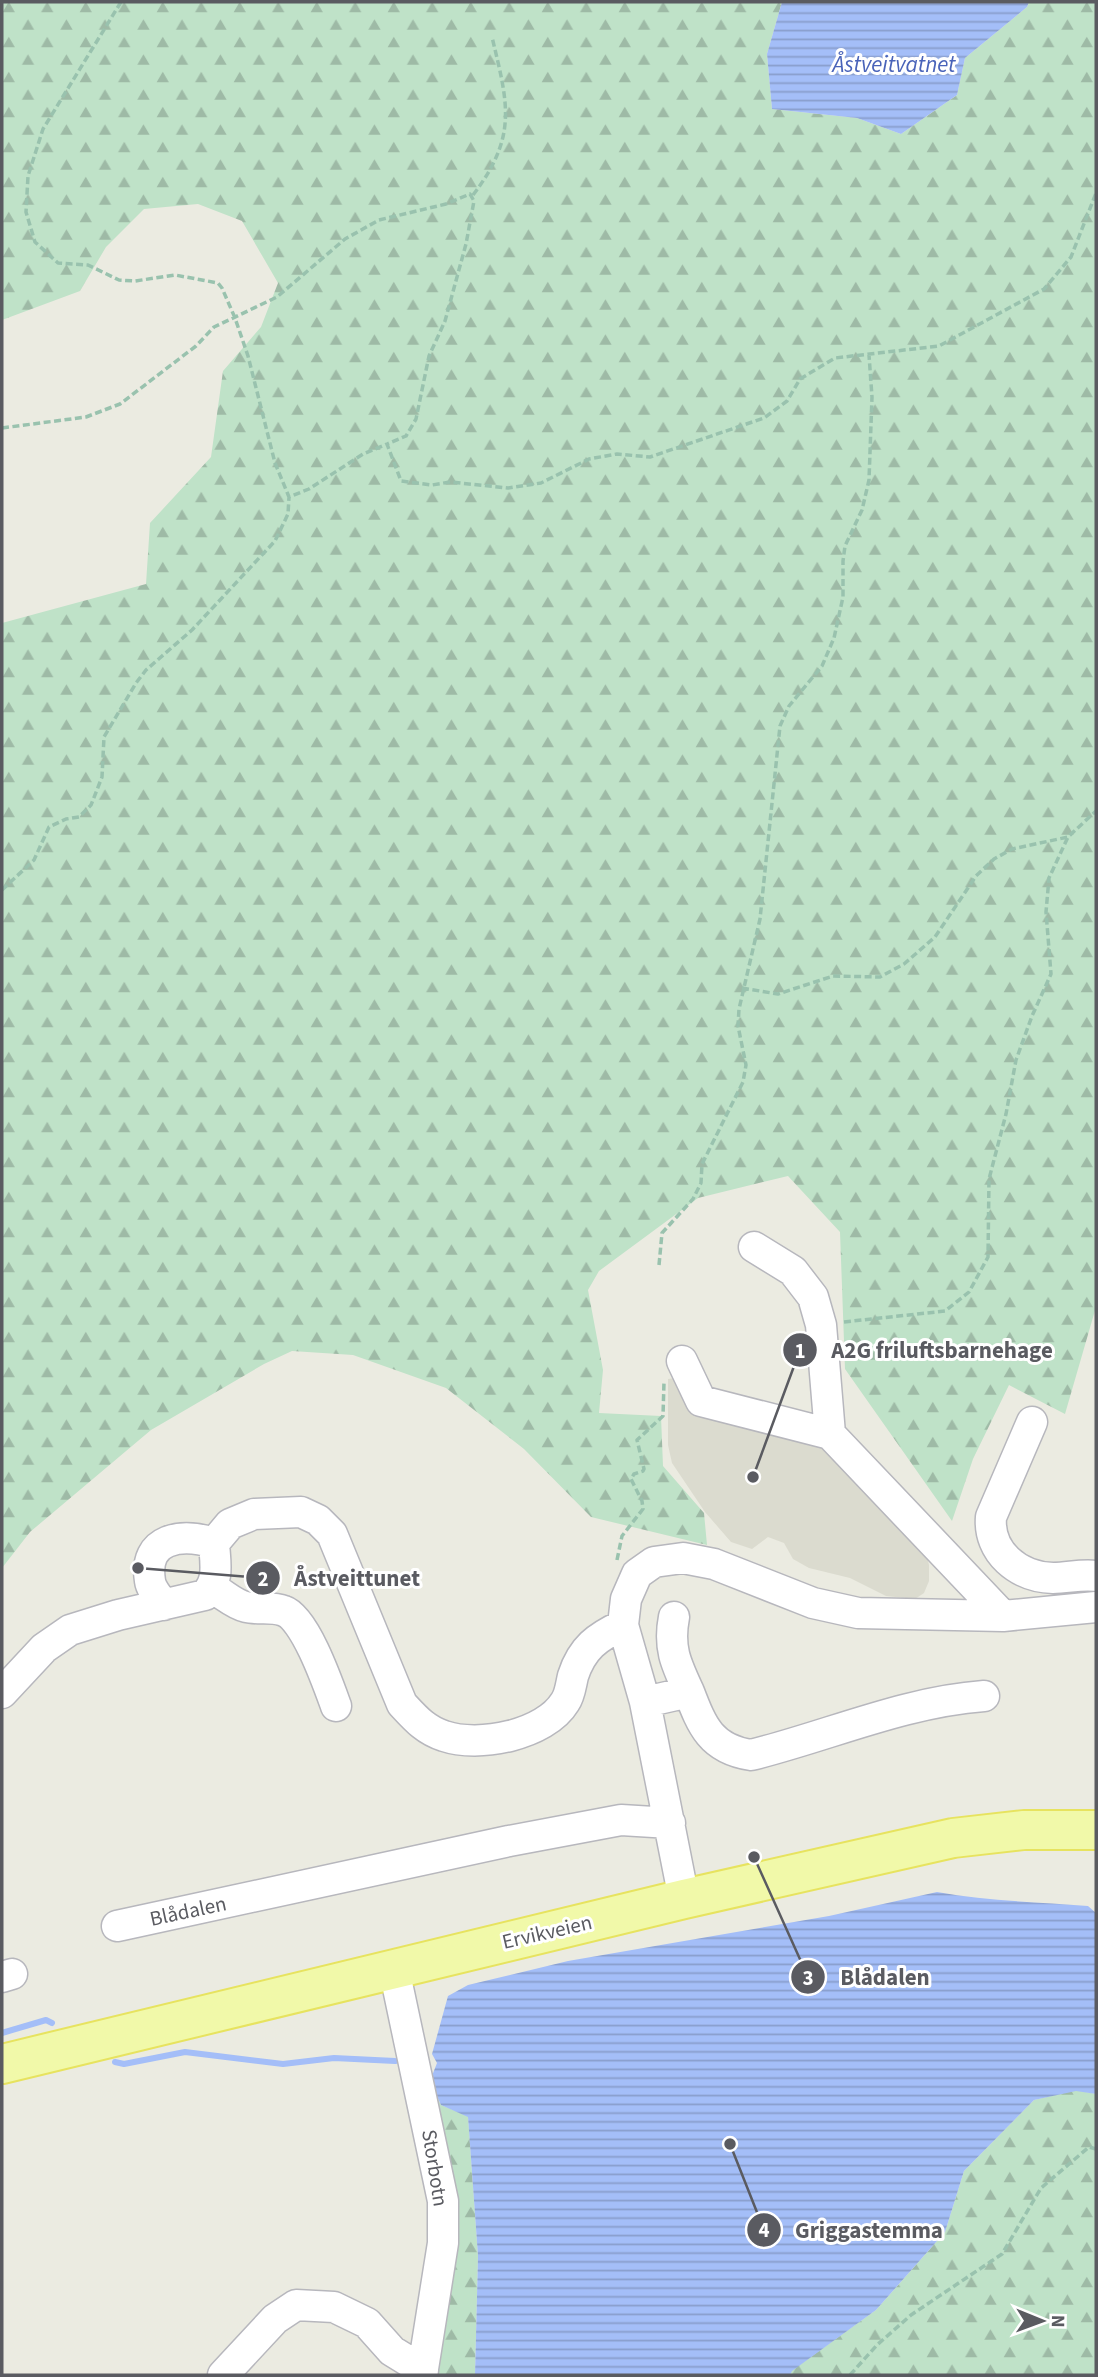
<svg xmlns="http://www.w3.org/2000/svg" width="1098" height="2377" viewBox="0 0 1098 2377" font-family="'Source Sans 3',sans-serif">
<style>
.education{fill:#dbdbcf}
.forest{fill:url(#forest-firs)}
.water{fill:url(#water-rules)}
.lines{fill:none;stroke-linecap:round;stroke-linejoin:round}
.stream{stroke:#a4bef8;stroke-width:6}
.minor-casing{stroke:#b7b7bd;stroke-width:33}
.major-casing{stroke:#e7e35f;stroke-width:42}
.path{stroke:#99c2ae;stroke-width:3.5;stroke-dasharray:7 3.5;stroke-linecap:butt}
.minor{stroke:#fff;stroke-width:30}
.major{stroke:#f1f9a9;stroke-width:38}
.labels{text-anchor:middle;stroke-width:6;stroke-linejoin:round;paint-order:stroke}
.street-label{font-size:21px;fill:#5a5b61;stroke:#fff}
.water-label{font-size:23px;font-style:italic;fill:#4963b9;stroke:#fff}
.leader{fill:none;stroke:#5a5b61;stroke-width:2.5}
.callout-dot{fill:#5a5b61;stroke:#fff;stroke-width:2.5}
.mark-label{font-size:21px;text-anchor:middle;font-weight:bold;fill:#fff}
.callout-label{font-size:23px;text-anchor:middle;font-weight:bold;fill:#5a5b61;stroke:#fff;stroke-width:6;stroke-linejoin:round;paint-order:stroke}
</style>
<defs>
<pattern id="forest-firs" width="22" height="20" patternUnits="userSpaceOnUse" patternTransform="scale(1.75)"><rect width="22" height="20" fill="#bfe2c8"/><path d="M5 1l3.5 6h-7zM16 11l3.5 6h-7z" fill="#9ebaa6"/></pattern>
<pattern id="water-rules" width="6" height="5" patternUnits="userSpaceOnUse" patternTransform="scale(1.75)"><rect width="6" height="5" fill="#a4bef8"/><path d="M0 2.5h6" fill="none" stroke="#899dcc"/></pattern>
</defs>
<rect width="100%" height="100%" fill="#ebebe1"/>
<path class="education" d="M 682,1377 L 818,1443 L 926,1553 L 929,1565 L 929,1581 L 924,1593 L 915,1599 L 886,1596 L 850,1578 L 809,1568 L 793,1559 L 784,1543 L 768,1537 L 752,1549 L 731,1542 L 705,1512 L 672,1463 L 668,1445 L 668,1379 Z"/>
<path class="forest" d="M 2,2 L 782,2 L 767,54 L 772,109 L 857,118 L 901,134 L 957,95 L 965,58 L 1027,7 L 1029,2 L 1096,2 L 1096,1307 L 1065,1414 L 1009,1385 L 973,1459 L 952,1521 L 845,1369 L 840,1232 L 788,1176 L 698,1198 L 599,1271 L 588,1290 L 603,1370 L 599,1413 L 661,1416 L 663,1466 L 704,1513 L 707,1545 L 591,1517 L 524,1449 L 446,1388 L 353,1355 L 292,1351 L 264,1364 L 151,1430 L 30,1532 L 2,1568 L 2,623 L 146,584 L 150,523 L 211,457 L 223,371 L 261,327 L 278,283 L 242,221 L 198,204 L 144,209 L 106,247 L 80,291 L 2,320 Z
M 430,2081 L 441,2105 L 468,2116 L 478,2256 L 475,2375 L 436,2375 L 439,2324 L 455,2267 L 455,2227 Z
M 1076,2090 L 1096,2094 L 1096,2375 L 790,2375 L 791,2371 L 876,2310 L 945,2232 L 964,2171 L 1034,2100 Z"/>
<path class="water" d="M 782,2 L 1029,2 L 1027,7 L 965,58 L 957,95 L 901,134 L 857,118 L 772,109 L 767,54 Z
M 937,1892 C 987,1901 1038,1902 1088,1906 L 1096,1913 L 1096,2094 L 1076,2091 L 1034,2100 L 964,2171 L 945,2232 L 876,2310 L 792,2371 L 790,2375 L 475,2375 L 478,2256 L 468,2117 L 441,2105 L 430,2081 L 437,2063 L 432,2054 L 448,1996 L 468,1985 L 568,1961 L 829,1916 Z"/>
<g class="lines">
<path class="stream" d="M 2,2033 L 46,2020 L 52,2023
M 115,2062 L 124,2064 L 185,2052 L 283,2064 L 334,2058 L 395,2061"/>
<g class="minor-casing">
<path id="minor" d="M 754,1247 L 793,1271 L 813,1297 L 821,1325 L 830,1434
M 682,1361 L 701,1401 L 830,1434 L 1003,1616
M 1032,1422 L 991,1517 C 988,1552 1018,1577 1053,1578 C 1068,1578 1081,1574 1096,1576
M 212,1588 C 224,1594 233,1604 246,1607 C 258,1610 272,1606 284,1611 C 305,1618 328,1684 336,1706
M 164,1605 C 159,1598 151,1589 150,1581 C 143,1537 182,1533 214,1543
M 674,1617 C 668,1648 676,1664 689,1692
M 2,1693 L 44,1648 L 70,1630 L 118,1615 L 205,1595 C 220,1581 215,1561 214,1543 L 230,1524 L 254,1514 L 301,1512 L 318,1520 L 332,1534 L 402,1704 C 415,1718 425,1730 444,1736 C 479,1748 545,1735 565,1702 C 570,1695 571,1684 573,1676 C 582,1648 597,1637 623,1625
M 645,1702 L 689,1692 C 702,1726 711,1749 751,1755 C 828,1736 903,1702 984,1696
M 684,1899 L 645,1702 L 623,1625 L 626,1599 L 637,1574 L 654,1562 L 683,1558 L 714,1564 L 813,1603 L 858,1613 L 1003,1616 L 1096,1607
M 117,1926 L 509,1841 L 621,1820 L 670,1823
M 394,1969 L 443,2201 L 443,2243 L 422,2375
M 2,1977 L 12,1974
M 223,2375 L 275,2319 L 296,2305 L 334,2307 L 367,2323 L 392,2351 L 423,2370"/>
</g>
<g class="major-casing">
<path id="major" d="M 2,2064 L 684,1899 L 953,1838 L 1024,1830 L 1096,1830"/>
</g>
<path class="path" d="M 121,2 L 43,129 L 28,176 L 26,212 L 35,242 L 58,263 L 88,265 L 119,280 L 135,281 L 175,275 L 218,283 L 222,288 L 235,318 L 248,356 L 275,463 L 289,497 L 309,489 L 363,454 L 387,444 L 401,481 L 432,485 L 450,482 L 508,488 L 541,483 L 589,459 L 617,454 L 650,457 L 764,418 L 787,401 L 800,379 L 835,358 L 939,346 L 1044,289 L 1071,257 L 1096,193
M 473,195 C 518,136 508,104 492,37
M 2,428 L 86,417 L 120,404 L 196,346 L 214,327 L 277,297 L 345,239 L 379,220 L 446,204 L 470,194 L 474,201 L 466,244 L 445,321 L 429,356 L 416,419 L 406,436 L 387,444
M 2,890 L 34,860 L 49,827 L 66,819 L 79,817 L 91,805 L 102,777 L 104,737 L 136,683 L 146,670 L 192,630 L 275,541 L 288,514 L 289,497
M 742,988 L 778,994 L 833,976 L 880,977 L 904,964 L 935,937 L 976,876 L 994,859 L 1012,849 L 1068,837
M 659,1265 L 662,1233 L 693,1199 L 701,1183 L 702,1164 L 743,1082 L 746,1065 L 738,1026 L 739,1009 L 760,919 L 780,726 L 789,706 L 822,666 L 834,638 L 843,597 L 843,561 L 845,546 L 862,510 L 869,480 L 872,397 L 869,355
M 844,1322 L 945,1311 L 969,1292 L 988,1257 L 989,1179 L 1006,1114 L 1016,1060 L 1032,1016 L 1051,974 L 1046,912 L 1049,878 L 1068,837 L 1096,811
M 617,1560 L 622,1536 L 643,1509 L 642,1501 L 631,1479 L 634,1474 L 643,1471 L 644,1469 L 637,1440 L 663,1416 L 664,1382
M 850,2375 L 877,2345 L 911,2315 L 1002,2254 L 1041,2188 L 1089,2147 L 1096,2149"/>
<use href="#minor" class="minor"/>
<use href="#major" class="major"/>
</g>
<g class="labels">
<g class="street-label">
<text transform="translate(188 1911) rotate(-12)" y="7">Blådalen</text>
<text transform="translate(547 1932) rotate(-13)" y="7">Ervikveien</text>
<text transform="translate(435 2168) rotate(81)" y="7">Storbotn</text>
</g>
<g class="water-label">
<text x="894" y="72">Åstveitvatnet</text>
</g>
</g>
<path class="leader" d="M753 1477L800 1350M138 1568L263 1578M754 1857L808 1977M730 2144L764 2230"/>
<g class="callout-dot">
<circle cx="753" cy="1477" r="7"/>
<circle cx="138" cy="1568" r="7"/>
<circle cx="754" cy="1857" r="7"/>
<circle cx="730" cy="2144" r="7"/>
<circle cx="800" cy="1350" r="18"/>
<circle cx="263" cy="1578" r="18"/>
<circle cx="808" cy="1977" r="18"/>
<circle cx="764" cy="2230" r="18"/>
</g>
<g class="mark-label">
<text x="800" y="1358">1</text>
<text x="263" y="1586">2</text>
<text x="808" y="1985">3</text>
<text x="764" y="2237">4</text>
</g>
<g class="callout-label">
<text x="942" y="1358">A2G friluftsbarnehage</text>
<text x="357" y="1586">Åstveittunet</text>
<text x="885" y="1985">Blådalen</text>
<text x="869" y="2238">Griggastemma</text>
</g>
<rect width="1098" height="2377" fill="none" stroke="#5a5b61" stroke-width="7"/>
<g transform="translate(1042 2321) rotate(91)" stroke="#ffffff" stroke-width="5" paint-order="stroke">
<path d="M0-5L12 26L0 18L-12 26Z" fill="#5a5b61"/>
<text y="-10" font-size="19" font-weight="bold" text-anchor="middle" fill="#5a5b61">N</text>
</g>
</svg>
